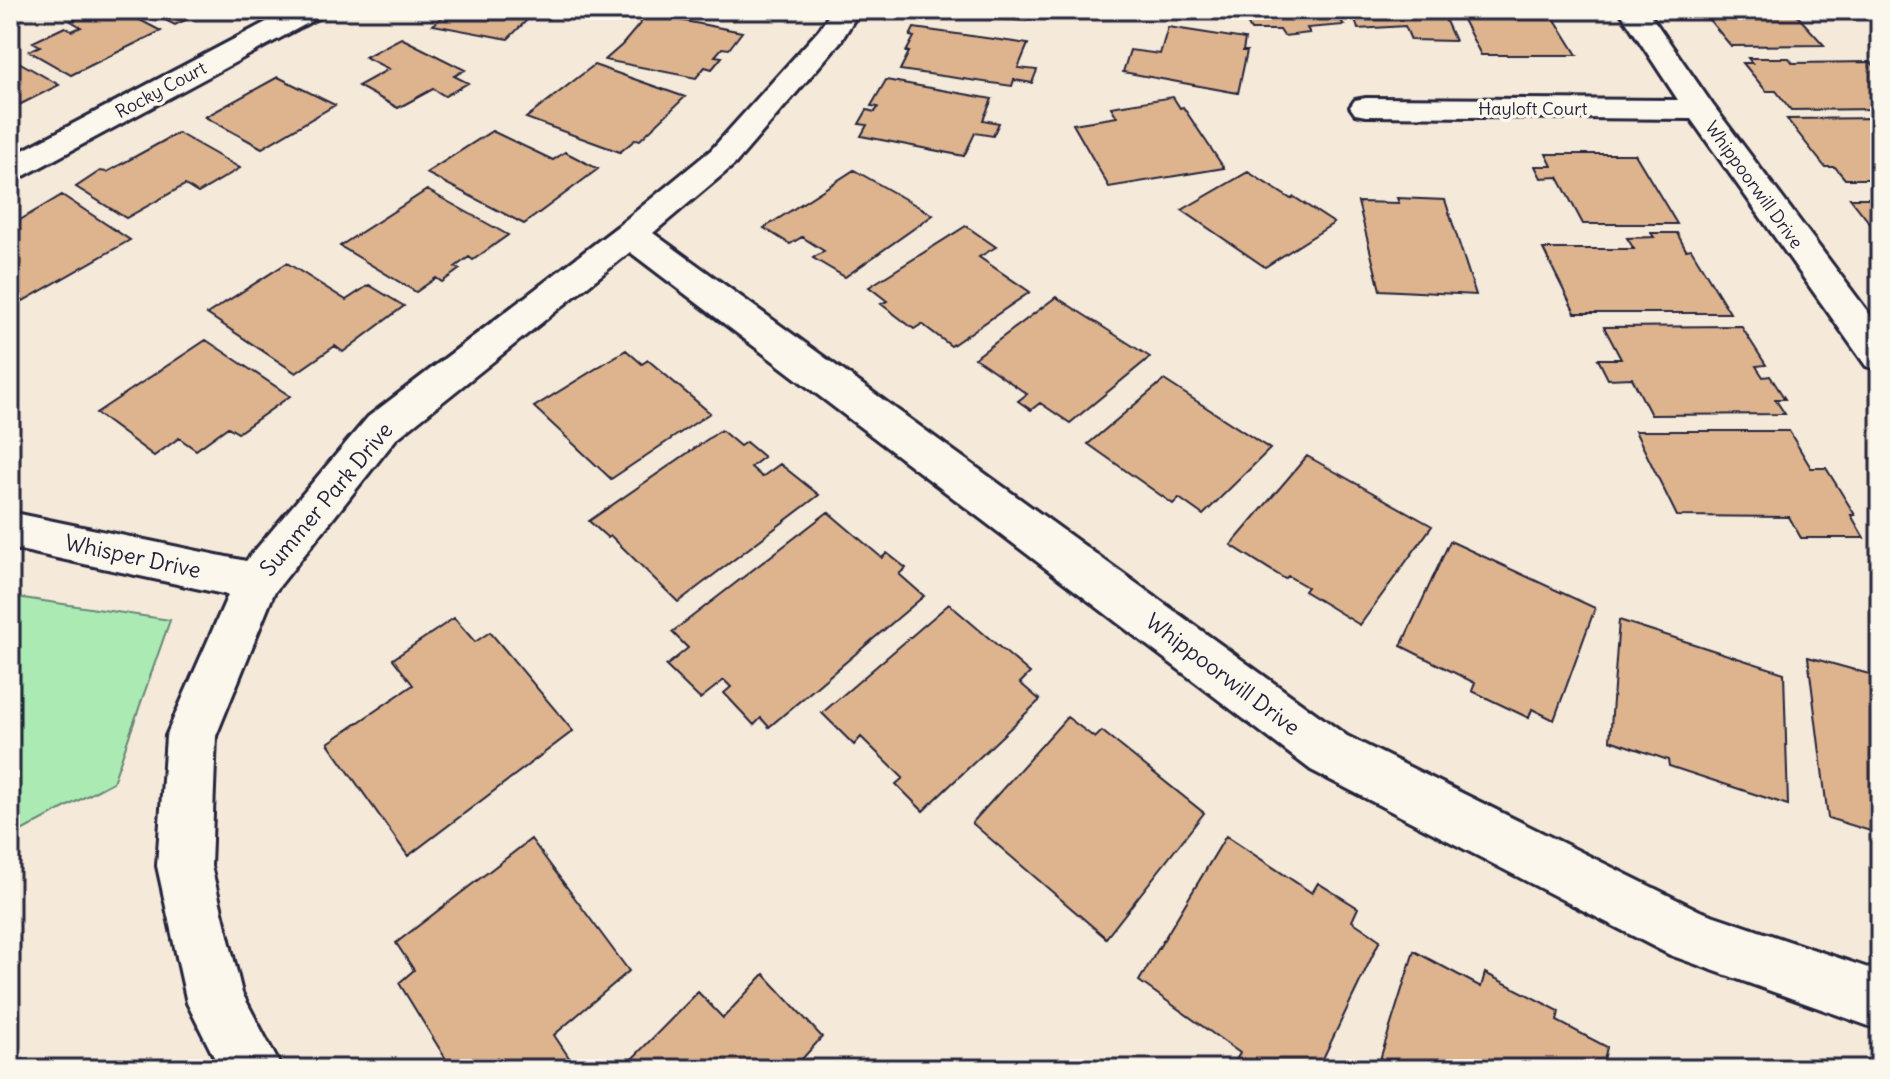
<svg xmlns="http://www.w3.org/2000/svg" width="1890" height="1079" viewBox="0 0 1890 1079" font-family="Delius,sans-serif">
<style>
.green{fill:#abebb3;stroke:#668677;stroke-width:2}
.building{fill:#deb48f;stroke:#22223b;stroke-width:2}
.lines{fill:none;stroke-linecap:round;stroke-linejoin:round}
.street-casing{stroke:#22223b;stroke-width:6}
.street{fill:#fbf7ec;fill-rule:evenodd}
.labels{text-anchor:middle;stroke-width:7;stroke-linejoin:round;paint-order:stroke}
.far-street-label{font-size:18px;fill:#22223b;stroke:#fbf7ec}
.street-label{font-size:22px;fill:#22223b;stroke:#fbf7ec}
</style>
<rect width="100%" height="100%" fill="#f5ead9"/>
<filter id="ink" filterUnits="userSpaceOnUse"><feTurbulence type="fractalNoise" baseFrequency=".0125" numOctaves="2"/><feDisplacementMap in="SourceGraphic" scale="16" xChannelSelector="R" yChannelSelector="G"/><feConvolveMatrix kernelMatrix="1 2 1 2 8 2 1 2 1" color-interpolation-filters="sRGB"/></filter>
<g filter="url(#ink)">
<path class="green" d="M 10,596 L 170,620 L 113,782 L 10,837 Z"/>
<path class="building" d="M 94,10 L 121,10 L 161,31 L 71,75 L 29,51 L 40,46 L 33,42 L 65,27 L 72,31 L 81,27 L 71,21 Z
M 145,10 L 207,10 L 175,25 Z
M 450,10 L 537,10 L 508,39 L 433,25 Z
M 923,10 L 1028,10 L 1026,21 L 922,13 Z
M 1240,10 L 1333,10 L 1344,25 L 1307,28 L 1310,33 L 1284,36 L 1280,30 L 1251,30 Z
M 1352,10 L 1441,10 L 1455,41 L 1411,40 L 1405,26 L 1358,29 Z
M 1458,10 L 1549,10 L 1577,55 L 1481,55 Z
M 1701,10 L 1792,10 L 1824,45 L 1731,46 Z
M 648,14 L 742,32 L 729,49 L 722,48 L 715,56 L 722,57 L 712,69 L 705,67 L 696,78 L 605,60 L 622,45 Z
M 1168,27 L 1245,39 L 1243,51 L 1247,51 L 1238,93 L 1123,72 L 1130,50 L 1160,54 Z
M 914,28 L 1028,44 L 1018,68 L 1037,70 L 1032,83 L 1014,80 L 1012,86 L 900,70 L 909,52 L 906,52 L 914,37 L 910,36 Z
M 401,38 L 465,70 L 454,76 L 468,83 L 445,96 L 433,89 L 398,108 L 358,86 L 389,69 L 365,57 Z
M 10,57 L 59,85 L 17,106 L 10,101 Z
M 1748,58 L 1789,58 L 1793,63 L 1871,62 L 1880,72 L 1880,109 L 1791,110 L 1776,91 L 1766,91 L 1743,63 L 1752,63 Z
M 594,65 L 685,97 L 640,140 L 636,139 L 620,152 L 526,118 Z
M 278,77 L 335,105 L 262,148 L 205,117 Z
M 886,80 L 992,99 L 983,120 L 999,123 L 993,136 L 975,133 L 964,156 L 861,136 L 867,125 L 859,124 L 867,110 L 875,112 L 878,107 L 871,106 Z
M 1173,97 L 1180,108 L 1183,107 L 1224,168 L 1109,187 L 1073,124 L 1117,117 L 1111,107 Z
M 1880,118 L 1880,179 L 1845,179 L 1835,167 L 1825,167 L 1787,119 Z
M 492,131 L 553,160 L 565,152 L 598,169 L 524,224 L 426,173 Z
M 178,133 L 240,168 L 198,193 L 185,185 L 126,218 L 76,187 L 100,171 L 107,172 Z
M 1546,154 L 1635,154 L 1677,224 L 1583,224 L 1558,177 L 1541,178 L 1535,166 L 1552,166 Z
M 854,170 L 933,215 L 845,277 L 813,258 L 824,251 L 802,237 L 790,244 L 764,228 Z
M 1248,172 L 1291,199 L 1294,197 L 1334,223 L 1265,267 L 1182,210 Z
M 427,190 L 508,235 L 473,260 L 469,257 L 455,267 L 460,269 L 442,282 L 436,278 L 416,292 L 340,246 Z
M 62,195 L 130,240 L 23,301 L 10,292 L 10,226 Z
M 1397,198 L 1445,200 L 1476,295 L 1380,290 L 1358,202 L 1399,203 Z
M 1850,198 L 1880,198 L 1880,231 L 1876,231 Z
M 966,226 L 996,247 L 979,257 L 1030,292 L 951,346 L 922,324 L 914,329 L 881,304 L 887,301 L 869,287 Z
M 1651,233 L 1677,233 L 1686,250 L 1691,249 L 1730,313 L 1575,313 L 1543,249 L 1634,249 L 1627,238 L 1654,237 Z
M 287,263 L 346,300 L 369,285 L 404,306 L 343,352 L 335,346 L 296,373 L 207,314 Z
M 1056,297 L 1150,357 L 1070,423 L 1040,403 L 1031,410 L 1018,401 L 1027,394 L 975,358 Z
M 1741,326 L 1766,365 L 1756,366 L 1763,377 L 1770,376 L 1785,399 L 1775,399 L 1785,414 L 1651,415 L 1632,378 L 1608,379 L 1598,359 L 1621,359 L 1604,327 Z
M 206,340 L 290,396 L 238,433 L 228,427 L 196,450 L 179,438 L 154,456 L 96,413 Z
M 626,350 L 642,364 L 648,360 L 710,413 L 611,479 L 534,407 Z
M 1164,380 L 1270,449 L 1203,515 L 1179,498 L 1173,504 L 1088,444 Z
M 721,430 L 740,446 L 746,442 L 764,457 L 751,467 L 762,477 L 780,464 L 819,495 L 678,602 L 611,536 L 608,538 L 589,521 Z
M 1635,431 L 1789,431 L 1811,468 L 1826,468 L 1855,515 L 1851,515 L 1864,538 L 1801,538 L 1789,517 L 1677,516 Z
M 1307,456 L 1432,526 L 1360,625 L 1304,591 L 1307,587 L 1288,576 L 1285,579 L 1231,545 Z
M 828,512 L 882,558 L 887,553 L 906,568 L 899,574 L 924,596 L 769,727 L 761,718 L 754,725 L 724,693 L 731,687 L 724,680 L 700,699 L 666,666 L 688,648 L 672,632 Z
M 1450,541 L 1595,608 L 1554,720 L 1532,709 L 1529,718 L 1472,691 L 1475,683 L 1401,646 Z
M 949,604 L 1030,673 L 1020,683 L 1040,700 L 923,811 L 896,784 L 903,778 L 861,737 L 854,745 L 822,713 Z
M 454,618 L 475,642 L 490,632 L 573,731 L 408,856 L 328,743 L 413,685 L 393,659 Z
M 1619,620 L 1784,673 L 1788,805 L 1669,766 L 1668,760 L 1610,740 Z
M 1808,657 L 1880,677 L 1880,834 L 1828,818 Z
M 1067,717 L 1095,738 L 1102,731 L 1204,813 L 1106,938 L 972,823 Z
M 1226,836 L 1312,893 L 1318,883 L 1358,908 L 1352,921 L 1380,940 L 1318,1069 L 1231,1069 L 1240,1053 L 1139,981 Z
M 531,839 L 629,971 L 554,1035 L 570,1059 L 558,1069 L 452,1069 L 399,983 L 414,970 L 396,943 Z
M 1414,951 L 1481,987 L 1485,973 L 1559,1011 L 1557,1021 L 1607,1047 L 1602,1069 L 1377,1069 Z
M 764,974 L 822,1037 L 793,1069 L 622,1069 L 698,992 L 723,1018 Z"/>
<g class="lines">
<g class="street-casing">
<path id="street" d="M 289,10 L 325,10 L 321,16 L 22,177 L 10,180 L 10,157 Z
M 832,10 L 860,10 L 841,41 L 735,164 L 653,233 L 1347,736 L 1700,911 L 1880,972 L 1880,1030 L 1670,955 L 1311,770 L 630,252 L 396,439 L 274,593 L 216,736 L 211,866 L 242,993 L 282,1069 L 220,1069 L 187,1003 L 157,866 L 166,736 L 228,595 L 10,548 L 10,512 L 246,561 L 368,417 L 618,226 L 711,150 L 819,30 Z
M 1619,10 L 1647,10 L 1712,104 L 1880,328 L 1880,370 L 1866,366 L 1691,119 L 1366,116 L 1355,114 L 1350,107 L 1355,100 L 1366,98 L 1678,100 Z"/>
</g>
<use href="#street" class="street"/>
</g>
</g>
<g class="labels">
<g class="far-street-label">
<text transform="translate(161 90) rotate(-28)" y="6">Rocky Court</text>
<text x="1533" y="115">Hayloft Court</text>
<text transform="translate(1754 185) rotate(54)" y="6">Whippoorwill Drive</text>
</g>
<g class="street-label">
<text transform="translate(326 499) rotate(-50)" y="8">Summer Park Drive</text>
<text transform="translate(133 556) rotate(12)" y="8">Whisper Drive</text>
<text transform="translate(1223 674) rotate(37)" y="8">Whippoorwill Drive</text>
</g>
</g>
<rect width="1890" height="1079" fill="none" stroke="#fbf7ec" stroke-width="40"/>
<rect x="20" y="20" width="1850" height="1039" fill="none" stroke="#22223b" stroke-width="3" filter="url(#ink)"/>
</svg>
